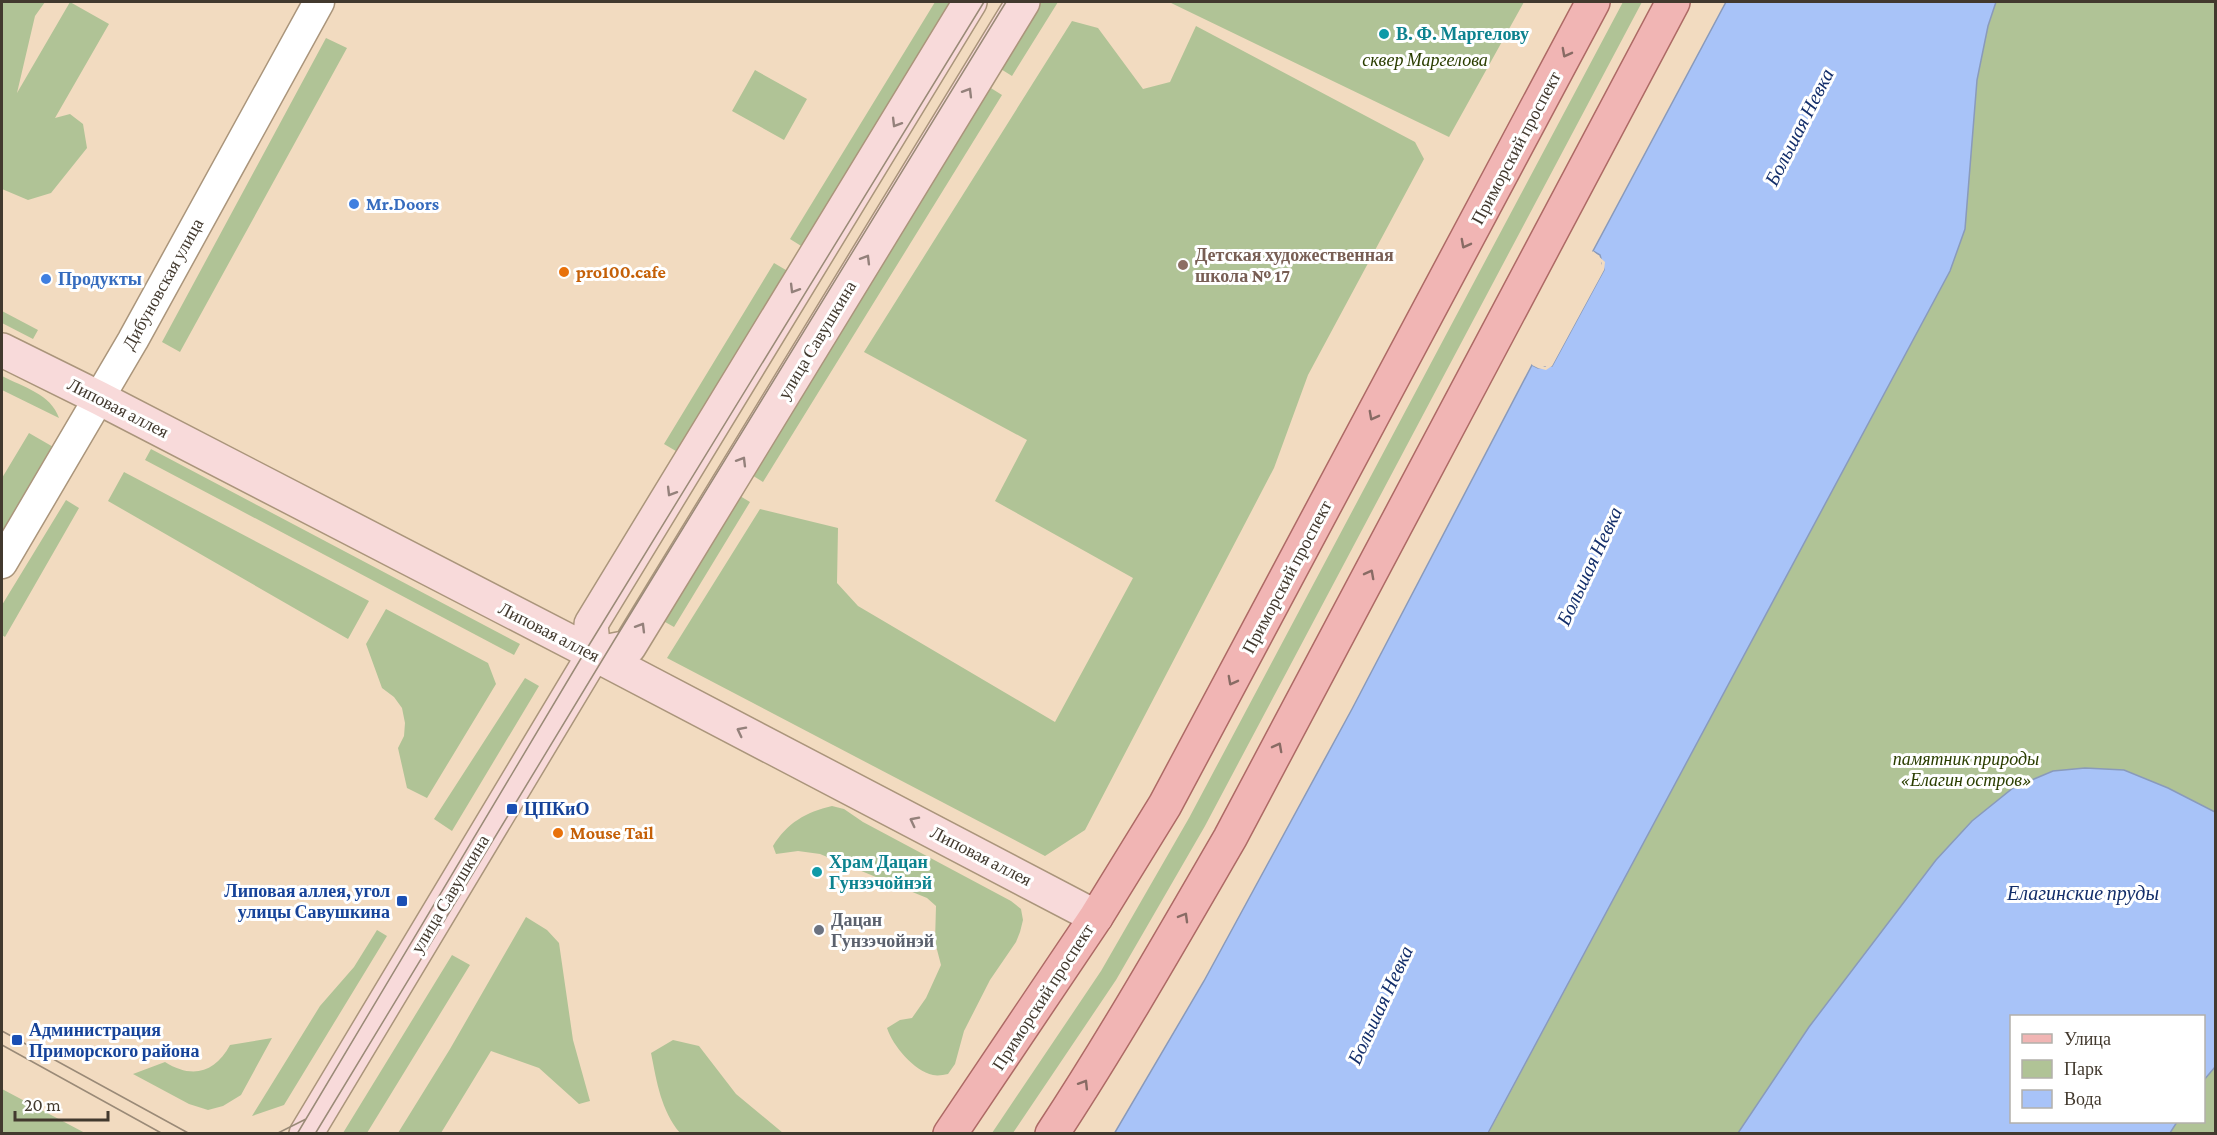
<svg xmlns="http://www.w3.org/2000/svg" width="2217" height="1135" viewBox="0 0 2217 1135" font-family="'Crimson Pro',serif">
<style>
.green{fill:#b0c396;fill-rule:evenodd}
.water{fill:#a8c3f8;stroke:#899abb;stroke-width:1.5}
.pier{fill:#f2dbc0}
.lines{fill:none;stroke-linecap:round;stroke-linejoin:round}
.street-casing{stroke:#aa957b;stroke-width:33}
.secondary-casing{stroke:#aa957b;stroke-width:36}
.primary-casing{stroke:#ad6a65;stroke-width:36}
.street{stroke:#fff;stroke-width:30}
.secondary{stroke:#f8dada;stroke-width:33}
.primary{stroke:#f1b5b4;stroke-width:33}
.tram{stroke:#9a8a77;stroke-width:1.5}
.oneway{stroke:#886b64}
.oneway2{stroke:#94817b}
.culture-dot{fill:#0f9aa8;stroke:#fff;stroke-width:2}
.shop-dot{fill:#3f7fe0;stroke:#fff;stroke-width:2}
.education-dot{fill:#8d6e63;stroke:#fff;stroke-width:2}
.food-dot{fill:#e8710a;stroke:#fff;stroke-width:2}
.transit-dot{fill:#1a4fb4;stroke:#fff;stroke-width:2}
.worship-dot{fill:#6b7280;stroke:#fff;stroke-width:2}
.labels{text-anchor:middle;stroke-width:6;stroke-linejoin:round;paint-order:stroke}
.culture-label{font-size:18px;font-weight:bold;fill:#0d838f;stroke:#fff;text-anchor:start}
.park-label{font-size:18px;font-style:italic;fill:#2b3e00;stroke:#fff}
.street-label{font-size:18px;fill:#42392e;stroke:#fff}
.shop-label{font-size:18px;font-weight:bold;fill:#366cbe;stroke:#fff;text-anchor:start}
.education-label{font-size:18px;font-weight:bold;fill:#785e54;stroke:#fff;text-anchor:start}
.food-label{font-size:18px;font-weight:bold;fill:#c56008;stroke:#fff;text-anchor:start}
.transit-label{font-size:18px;font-weight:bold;fill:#164399;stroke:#fff;text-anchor:start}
.worship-label{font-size:18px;font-weight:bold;fill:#5b616d;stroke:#fff;text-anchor:start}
.water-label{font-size:20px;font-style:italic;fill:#132e6a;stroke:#fff}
</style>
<rect width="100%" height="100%" fill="#f2dbc0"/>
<path class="green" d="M 2,2 L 45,2 L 35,16 L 17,93 L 70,2 L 109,24 L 55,118 L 70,114 L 83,124 L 87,148 L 51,193 L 28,200 L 2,189 Z
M 935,2 L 958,2 L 806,249 L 790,239 Z
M 1035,2 L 1058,2 L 1012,76 L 996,66 Z
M 1169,2 L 1524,2 L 1449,137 Z
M 1623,2 L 1642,2 L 1205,826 L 1116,980 L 1013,1133 L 992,1133 L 1101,971 L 1189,818 Z
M 1996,2 L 2215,2 L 2215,1133 L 1488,1134 L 1950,271 L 1977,79 L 1988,26 ZM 2012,1016 L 2204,1016 L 2204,1122 L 2012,1122 Z
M 1072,21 L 1098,28 L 1143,89 L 1170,82 L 1196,26 L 1415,142 L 1424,159 L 1308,375 L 1274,468 L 1085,830 L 1045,856 L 667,658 L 760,509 L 838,528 L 837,583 L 858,606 L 1055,722 L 1133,578 L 995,501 L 1027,440 L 864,352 Z
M 326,38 L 347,48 L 180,352 L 162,342 Z
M 755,70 L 807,99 L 784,140 L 732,111 Z
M 986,85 L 1002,95 L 763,482 L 747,472 Z
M 774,263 L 791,273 L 681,454 L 664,444 Z
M 2,311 L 38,330 L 33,339 L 2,323 Z
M 2,376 C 23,387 51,394 59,418 L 2,390 Z
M 29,433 L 55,448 L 2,535 L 2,478 Z
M 151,449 L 520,644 L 514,655 L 145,460 Z
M 124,472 L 369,601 L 348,639 L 108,501 Z
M 735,493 L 750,502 L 674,627 L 658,618 Z
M 66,500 L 79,508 L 5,637 L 2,635 L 2,605 Z
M 386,609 L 488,663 L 496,684 L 427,798 L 407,788 L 398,748 L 404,736 L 405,723 L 402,708 L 394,697 L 382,688 L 366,644 Z
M 525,678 L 539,686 L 452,831 L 434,819 Z
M 832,806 L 844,809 L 863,822 L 1011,901 L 1021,909 L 1023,920 L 1020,932 L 1016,942 L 990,980 L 964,1031 L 955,1064 L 948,1074 C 943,1075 938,1076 933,1075 C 914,1071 893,1046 887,1028 L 900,1020 L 912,1018 L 926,998 L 941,965 L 935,942 L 936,906 L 927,898 L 820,854 L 798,851 L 776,854 L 773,846 C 787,823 806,812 832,806 Z
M 526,917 L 547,930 L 559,943 L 573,1040 L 590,1101 L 579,1104 L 539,1068 L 491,1051 L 441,1133 L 398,1133 L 450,1049 Z
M 377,930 L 387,936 L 284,1105 L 252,1116 L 320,1006 L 354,967 Z
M 452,955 L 470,965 L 367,1133 L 343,1133 Z
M 272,1038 L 241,1095 L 223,1106 L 208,1110 L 189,1104 L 133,1074 L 165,1062 C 192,1079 215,1073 230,1045 Z
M 673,1040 L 699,1046 L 736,1094 L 783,1133 L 680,1133 C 661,1110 657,1083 651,1053 Z
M 2,1089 L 85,1133 L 2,1133 Z"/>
<path class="water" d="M 1726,2 L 1996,2 L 1988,26 L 1977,80 L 1965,229 L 1950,271 L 1488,1133 L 1114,1134 L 1204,981 L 1352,709 L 1532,365 L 1538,368 L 1552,366 L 1604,270 L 1600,255 L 1593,251 Z
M 2085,768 L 2124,770 L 2168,788 L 2215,812 L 2215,1067 L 2204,1080 L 2204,1016 L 2012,1016 L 2012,1122 L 2177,1122 L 2170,1133 L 1738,1133 L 1809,1027 L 1936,860 L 1972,821 L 2013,788 L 2053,771 Z"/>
<path class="pier" d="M 1593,251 L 1605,262 L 1604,270 L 1552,366 L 1546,370 L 1538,368 L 1532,365 L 1533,362 L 1545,367 L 1549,364 L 1601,269 L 1602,263 L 1592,254 Z"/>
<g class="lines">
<g class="street-casing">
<path id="street" d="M 2,563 L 133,340 L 319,2"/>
</g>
<g class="secondary-casing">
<path id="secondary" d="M 2,350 L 99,398 L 594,654 L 1096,917
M 594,654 L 629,647 L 1023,2
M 306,1134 L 594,654 L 591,624 L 970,2"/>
</g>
<g class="primary-casing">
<path id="primary" d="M 950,1134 L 1096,917 L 1165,805 L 1593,2
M 1052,1134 C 1115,1038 1172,938 1230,838 L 1673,2"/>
</g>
<use href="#street" class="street"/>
<use href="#secondary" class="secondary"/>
<use href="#primary" class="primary"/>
<path class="tram" d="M 2,1031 L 190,1134
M 2,1045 L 163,1134
M 276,1134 L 306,1119
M 297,1134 L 586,650 L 984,2
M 315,1134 L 615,639 L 1006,2"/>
</g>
<defs><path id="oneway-chevron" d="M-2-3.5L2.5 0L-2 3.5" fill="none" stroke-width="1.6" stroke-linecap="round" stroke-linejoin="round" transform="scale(1.5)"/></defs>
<g class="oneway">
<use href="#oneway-chevron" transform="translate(1566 53) rotate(118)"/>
<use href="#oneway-chevron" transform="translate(1465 244) rotate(118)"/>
<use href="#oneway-chevron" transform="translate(1373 416) rotate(118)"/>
<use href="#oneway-chevron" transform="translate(1370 574) rotate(-62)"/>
<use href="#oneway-chevron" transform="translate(1232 681) rotate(118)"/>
<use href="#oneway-chevron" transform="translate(1278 747) rotate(-62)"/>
<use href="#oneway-chevron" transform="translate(1184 917) rotate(-60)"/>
<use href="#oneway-chevron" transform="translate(1084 1084) rotate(-58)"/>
</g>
<g class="oneway2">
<use href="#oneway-chevron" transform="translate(968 92) rotate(-59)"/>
<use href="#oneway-chevron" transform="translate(896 123) rotate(121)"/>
<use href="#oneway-chevron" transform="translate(866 259) rotate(-59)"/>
<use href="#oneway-chevron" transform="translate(794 289) rotate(121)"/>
<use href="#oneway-chevron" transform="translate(742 461) rotate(-59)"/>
<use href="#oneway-chevron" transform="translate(671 492) rotate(121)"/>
<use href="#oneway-chevron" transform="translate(641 627) rotate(-59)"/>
<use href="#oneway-chevron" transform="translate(741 731) rotate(-153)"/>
<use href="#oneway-chevron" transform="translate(914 821) rotate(-153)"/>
</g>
<g class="culture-dot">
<circle cx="1384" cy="34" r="6"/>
<circle cx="817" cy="872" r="6"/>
</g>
<g class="shop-dot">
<circle cx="354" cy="204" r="6"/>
<circle cx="46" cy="279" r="6"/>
</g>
<circle class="education-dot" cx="1183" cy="265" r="6"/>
<g class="food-dot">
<circle cx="564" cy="272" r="6"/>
<circle cx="558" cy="833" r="6"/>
</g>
<g class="transit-dot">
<rect x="506" y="803" width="12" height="12" rx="3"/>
<rect x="396" y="895" width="12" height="12" rx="3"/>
<rect x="11" y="1034" width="12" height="12" rx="3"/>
</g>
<circle class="worship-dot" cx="819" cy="930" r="6"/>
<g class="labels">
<g class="culture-label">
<text x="1396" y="40">В. Ф. Маргелову</text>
<text x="829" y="868">Храм Дацан<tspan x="829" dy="21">Гунзэчойнэй</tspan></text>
</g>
<g class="park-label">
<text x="1425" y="66">сквер Маргелова</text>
<text x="1966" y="765">памятник природы<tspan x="1966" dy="21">«Елагин остров»</tspan></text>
</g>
<g class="street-label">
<text transform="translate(1516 148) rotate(-62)" y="6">Приморский проспект</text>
<text transform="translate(163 284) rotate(-61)" y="6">Дибуновская улица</text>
<text transform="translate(817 340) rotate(-59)" y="6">улица Савушкина</text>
<text transform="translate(118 408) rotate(27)" y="6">Липовая аллея</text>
<text transform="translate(1287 577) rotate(-62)" y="6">Приморский проспект</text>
<text transform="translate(549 632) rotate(27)" y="6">Липовая аллея</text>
<text transform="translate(981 856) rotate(27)" y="6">Липовая аллея</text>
<text transform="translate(450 894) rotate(-59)" y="6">улица Савушкина</text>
<text transform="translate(1043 997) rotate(-57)" y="6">Приморский проспект</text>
</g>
<g class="shop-label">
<text x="366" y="210">Mr.Doors</text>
<text x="58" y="285">Продукты</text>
</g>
<g class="education-label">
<text x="1195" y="261">Детская художественная<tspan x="1195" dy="21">школа № 17</tspan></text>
</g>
<g class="food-label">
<text x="576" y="278">pro100.cafe</text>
<text x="570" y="839">Mouse Tail</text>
</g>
<g class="transit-label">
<text x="524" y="815">ЦПКиО</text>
<text x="390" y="897" text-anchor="end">Липовая аллея, угол<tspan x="390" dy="21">улицы Савушкина</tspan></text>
<text x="29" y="1036">Администрация<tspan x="29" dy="21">Приморского района</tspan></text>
</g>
<g class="worship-label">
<text x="831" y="926">Дацан<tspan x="831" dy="21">Гунзэчойнэй</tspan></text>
</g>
<g class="water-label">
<text transform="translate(1799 127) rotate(-63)" y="7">Большая Невка</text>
<text transform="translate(1589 566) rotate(-65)" y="7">Большая Невка</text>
<text x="2083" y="900">Елагинские пруды</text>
<text transform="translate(1380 1005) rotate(-65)" y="7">Большая Невка</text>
</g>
</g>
<rect width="2217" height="1135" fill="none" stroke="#42392e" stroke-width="6"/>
<rect x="2010" y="1015" width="195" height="108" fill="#ffffff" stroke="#b3b0ab" stroke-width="1.5"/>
<rect x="2022" y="1034" width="30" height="9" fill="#f1b5b4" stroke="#b3b0ab" stroke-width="1.5"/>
<text x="2064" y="1045" font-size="18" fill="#42392e">Улица</text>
<rect x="2022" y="1060" width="30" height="18" fill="#b0c396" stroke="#b3b0ab" stroke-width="1.5"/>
<text x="2064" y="1075" font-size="18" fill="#42392e">Парк</text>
<rect x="2022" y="1090" width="30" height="18" fill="#a8c3f8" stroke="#b3b0ab" stroke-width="1.5"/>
<text x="2064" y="1105" font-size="18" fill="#42392e">Вода</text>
<path d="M15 1111v9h93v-9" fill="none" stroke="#42392e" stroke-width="3"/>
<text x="24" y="1111" font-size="18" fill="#42392e" stroke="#ffffff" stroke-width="4.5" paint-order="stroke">20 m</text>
</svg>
